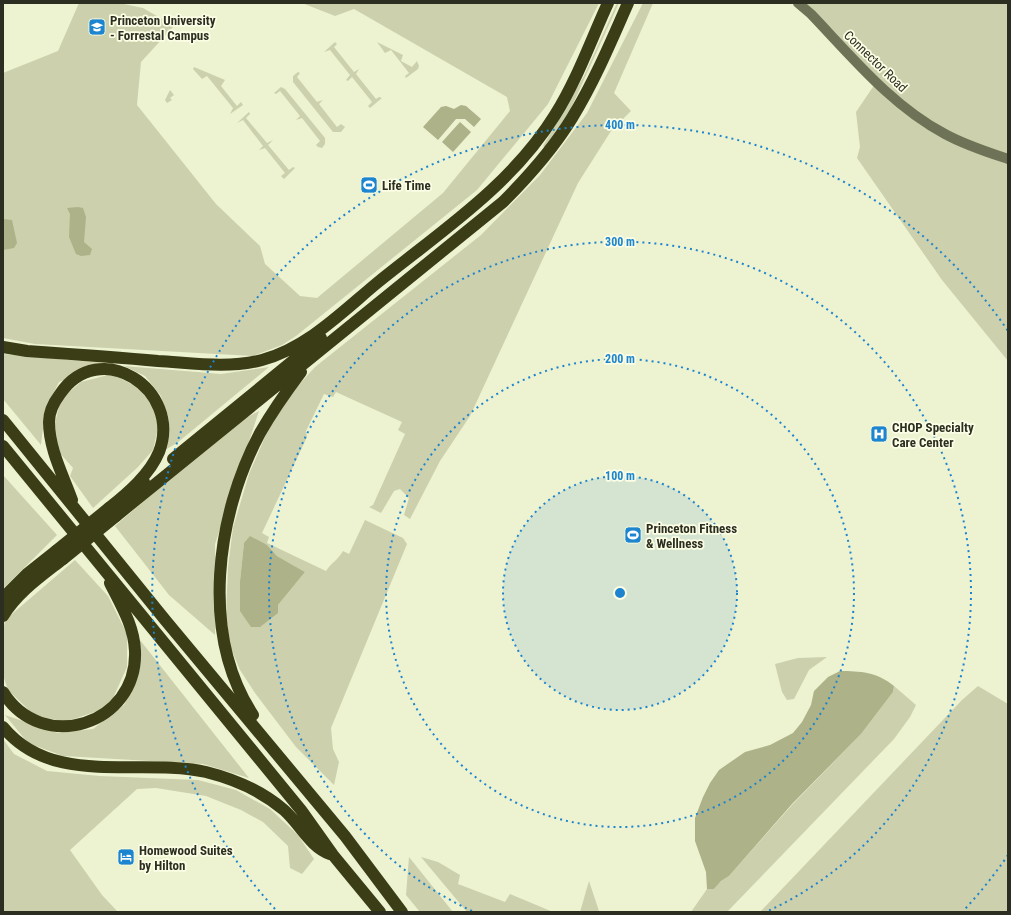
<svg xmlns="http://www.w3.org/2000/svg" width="1011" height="915" viewBox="0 0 1011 915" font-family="'Roboto Condensed',sans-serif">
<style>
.green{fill:#ccd0ac;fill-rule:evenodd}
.water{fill:#adb288}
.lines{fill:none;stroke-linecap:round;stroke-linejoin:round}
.secondary{stroke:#6e7257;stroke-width:10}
.highway{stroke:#3a3d16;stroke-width:12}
.highway-bridge{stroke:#3a3d16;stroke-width:12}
.ring{fill:none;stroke:#1d85cf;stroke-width:2;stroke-dasharray:2 4}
.labels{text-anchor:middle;stroke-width:3.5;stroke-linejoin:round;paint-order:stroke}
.poi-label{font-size:13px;font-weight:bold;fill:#2d2e22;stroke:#fbfee4;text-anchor:start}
.street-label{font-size:13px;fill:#2d2e22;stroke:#fbfee4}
.centre{fill:#1d85cf;stroke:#fbfee4;stroke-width:2}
.ring-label{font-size:12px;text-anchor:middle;font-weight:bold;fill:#1d85cf;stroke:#fbfee4;stroke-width:3.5;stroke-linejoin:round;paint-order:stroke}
</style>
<rect width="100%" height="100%" fill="#edf2d1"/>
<path class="green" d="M 79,3 L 119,3 L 143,8 L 174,26 L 141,62 L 137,105 L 216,204 L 260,246 L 265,264 L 300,296 L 317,298 L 443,193 L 510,111 L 507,97 L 354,9 L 335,16 L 302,3 L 599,3 L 548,104 L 477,190 L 296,336 L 282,345 L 253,356 L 35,344 L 3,338 L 3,73 L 58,51 Z
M 617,3 L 619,3 L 567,117 L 546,149 L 543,146 L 584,76 Z
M 643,3 L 653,3 L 614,93 L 631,111 L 611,131 L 578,183 L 470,416 L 440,461 L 410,519 L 404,515 L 409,498 L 400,489 L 394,491 L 381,513 L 369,507 L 373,505 L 405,434 L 398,430 L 402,422 L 336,392 L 333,397 L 324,394 L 306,431 L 307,437 L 262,533 L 269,537 L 267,543 L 326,571 C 331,563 338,560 343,551 L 349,554 L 365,520 L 403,538 L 407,544 L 331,728 L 333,749 L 339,762 L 334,785 L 296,747 L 255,693 L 240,670 L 230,646 L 226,616 L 228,567 L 233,528 L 249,474 L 265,437 L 286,399 L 315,367 L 481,235 L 540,175 L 587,113 ZM 244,543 L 267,545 L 277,556 L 305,572 L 278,605 L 240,611 L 240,581 Z
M 804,3 L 1008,3 L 1008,361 L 942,280 L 857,158 L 860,147 L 856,112 L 877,81 Z
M 335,42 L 337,44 L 334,47 L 354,72 L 359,69 L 356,74 L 376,99 L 379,97 L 382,98 L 370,108 L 368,106 L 372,102 L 352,77 L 348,81 L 346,80 L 350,75 L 330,50 L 324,52 Z
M 377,42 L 403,55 L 401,61 L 412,67 L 417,61 L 419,66 L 418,69 L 406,78 L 405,76 L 409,73 L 391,50 L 385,53 Z
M 194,67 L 225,80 L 221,86 L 237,106 L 241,102 L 243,105 L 230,114 L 233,108 L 207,76 L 202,79 L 193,69 Z
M 298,72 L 300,73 L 297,77 L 317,102 L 323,100 L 319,104 L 337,127 L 341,124 L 345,127 L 341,132 L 333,132 L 293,82 L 293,76 Z
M 281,87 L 285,89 L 325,138 L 325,144 L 322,148 L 318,147 L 316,145 L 320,141 L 302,118 L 296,120 L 300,116 L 280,91 L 276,94 L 274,93 Z
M 170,90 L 174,95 L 170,98 L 172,100 L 167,103 L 165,100 Z
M 249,112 L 250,114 L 246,118 L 267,143 L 273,140 L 268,145 L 289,170 L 293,167 L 295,168 L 284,179 L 281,176 L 285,173 L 265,148 L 259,150 L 263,146 L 243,120 L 237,123 Z
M 3,354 L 104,363 L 59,382 L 45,410 L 41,445 L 3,399 Z
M 124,366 L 221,374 L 269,367 L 177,443 L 165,450 L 169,419 L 161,396 L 145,376 Z
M 112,374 L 143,390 L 153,406 L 158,428 L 153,450 L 138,467 L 93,508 L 70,476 L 73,468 L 58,451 L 54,427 L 61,399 L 81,382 Z
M 259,411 L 215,544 L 215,635 L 169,595 L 115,526 L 231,426 Z
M 3,475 L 57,535 L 3,589 Z
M 75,560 L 108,596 L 127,634 L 127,667 L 109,707 L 65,722 L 34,715 L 8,690 L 3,675 L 3,632 L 5,620 Z
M 136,635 L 249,778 L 203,764 L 63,756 L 28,743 L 5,715 L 58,733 L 93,729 L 124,705 L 138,678 Z
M 827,657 L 809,670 L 794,699 L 787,700 L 782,692 L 775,664 L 798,658 Z
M 894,686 L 916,705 L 910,717 L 894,739 L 727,912 L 691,912 L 707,889 L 714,889 L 721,881 L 729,876 L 792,805 L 861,734 L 893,692 Z
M 978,686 L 1008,704 L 1008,912 L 760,912 L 962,700 Z
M 3,739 L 14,754 L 47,771 L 100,776 L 198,780 L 236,790 L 270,809 L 298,835 L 314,859 L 302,874 L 290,868 L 288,846 L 263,822 L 241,810 L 206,796 L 156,788 L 137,789 L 70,850 L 102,895 L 118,912 L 3,912 Z
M 409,857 L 453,912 L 420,912 L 406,895 Z
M 421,857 L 438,862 L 460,875 L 458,884 L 505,902 L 510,894 L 553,912 L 467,912 Z
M 589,881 L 599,911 L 600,912 L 580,912 Z"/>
<path class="water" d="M 461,105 L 466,106 L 481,119 L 474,127 L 465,119 L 456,119 L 438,140 L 423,127 L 441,107 L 446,106 L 454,109 Z
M 460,122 L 471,132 L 453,152 L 442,142 Z
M 78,207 L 83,208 L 86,217 L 84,242 L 92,249 L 90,255 L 81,256 L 76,254 L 69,237 L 70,214 L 67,208 Z
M 3,219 L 12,220 L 17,243 L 14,248 L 3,250 Z
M 250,536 L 267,545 L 277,556 L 305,572 L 278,605 L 278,613 L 260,627 L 251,627 L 240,611 L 240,581 L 244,543 Z
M 840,671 C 860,671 877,672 894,686 L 893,692 L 861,734 L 792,804 L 729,876 L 721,881 L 714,889 L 707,889 L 706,872 L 695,841 L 695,818 L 703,797 L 710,783 L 719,770 L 745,752 L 770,745 L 793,733 L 802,722 L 811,705 L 814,691 L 828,677 Z"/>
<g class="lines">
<path class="secondary" d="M 798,3 L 811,14 C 852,57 892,106 945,134 C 965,145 987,152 1008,159"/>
<path class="highway" d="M 3,347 L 27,351 C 71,354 115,357 158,361 C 192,363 228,369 262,360 C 307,348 342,312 377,283 C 440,232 511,186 555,115 C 577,80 591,40 608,3
M 3,420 L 166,621 L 345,836 L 402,912
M 3,446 L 301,810 L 333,855 L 380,912
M 173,459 L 321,338
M 123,498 L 144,482
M 72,500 C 63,475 49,449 49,422 C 49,412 54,402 60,394 C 99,336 183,389 159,452 C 150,474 128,493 109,508
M 116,516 L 503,202 C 528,177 553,149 572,118 C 594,82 611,42 628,3
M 3,598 L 27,574 L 56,551
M 3,616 C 18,592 40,577 63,559
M 3,692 C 42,755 138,725 135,651 C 134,626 121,605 110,583
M 253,715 C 200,634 216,515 260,433 C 272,412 286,392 301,372
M 3,727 C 53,788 139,757 206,772 C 234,779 263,792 284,810 C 300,824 310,847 330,854"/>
<path class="highway-bridge" d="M 56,551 L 109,508
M 63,559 L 116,516"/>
</g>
<circle cx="620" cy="593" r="117" fill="#1d85cf" fill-opacity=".12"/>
<g class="ring">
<circle cx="620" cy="593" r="117"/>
<circle cx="620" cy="593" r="234"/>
<path d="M472 911A351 351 0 1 1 768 911"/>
<path d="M1008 855A468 468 0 0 1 965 909M275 909A468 468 0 1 1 1008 331"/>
</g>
<defs>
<g id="university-square" transform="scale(0.9)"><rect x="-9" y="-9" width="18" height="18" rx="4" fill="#1d85cf" stroke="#fbfee4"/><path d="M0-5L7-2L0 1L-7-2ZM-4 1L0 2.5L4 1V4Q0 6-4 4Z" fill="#fff"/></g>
<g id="stadium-square" transform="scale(0.9)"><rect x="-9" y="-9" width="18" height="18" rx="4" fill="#1d85cf" stroke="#fbfee4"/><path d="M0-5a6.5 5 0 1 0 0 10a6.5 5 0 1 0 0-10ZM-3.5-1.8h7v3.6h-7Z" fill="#fff"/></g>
<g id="hospital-square" transform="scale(0.9)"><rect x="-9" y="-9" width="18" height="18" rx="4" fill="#1d85cf" stroke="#fbfee4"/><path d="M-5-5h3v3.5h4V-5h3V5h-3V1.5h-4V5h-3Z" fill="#fff"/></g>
<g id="hotel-square" transform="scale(0.9)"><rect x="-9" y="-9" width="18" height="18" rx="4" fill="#1d85cf" stroke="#fbfee4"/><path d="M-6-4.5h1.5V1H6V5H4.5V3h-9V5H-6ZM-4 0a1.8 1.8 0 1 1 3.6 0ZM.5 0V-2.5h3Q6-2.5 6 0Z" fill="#fff"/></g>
</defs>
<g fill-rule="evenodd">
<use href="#university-square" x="97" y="27"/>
<use href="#stadium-square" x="369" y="185"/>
<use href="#hospital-square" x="879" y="434"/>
<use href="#stadium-square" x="633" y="535"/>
<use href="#hotel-square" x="126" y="857"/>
</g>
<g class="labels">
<g class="poi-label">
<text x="110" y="25">Princeton University<tspan x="110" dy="15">- Forrestal Campus</tspan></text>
<text x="382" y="190">Life Time</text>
<text x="892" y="432">CHOP Specialty<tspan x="892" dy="15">Care Center</tspan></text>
<text x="646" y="533">Princeton Fitness<tspan x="646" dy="15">&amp; Wellness</tspan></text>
<text x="139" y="855">Homewood Suites<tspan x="139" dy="15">by Hilton</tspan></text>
</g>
<g class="street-label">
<text transform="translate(876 61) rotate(44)" y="5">Connector Road</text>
</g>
</g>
<circle cx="620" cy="593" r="6" class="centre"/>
<g class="ring-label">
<text x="620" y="129">400 m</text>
<text x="620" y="246">300 m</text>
<text x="620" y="363">200 m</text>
<text x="620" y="480">100 m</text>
</g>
<rect width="1011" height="915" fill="none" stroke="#2d2e22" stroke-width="8"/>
</svg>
